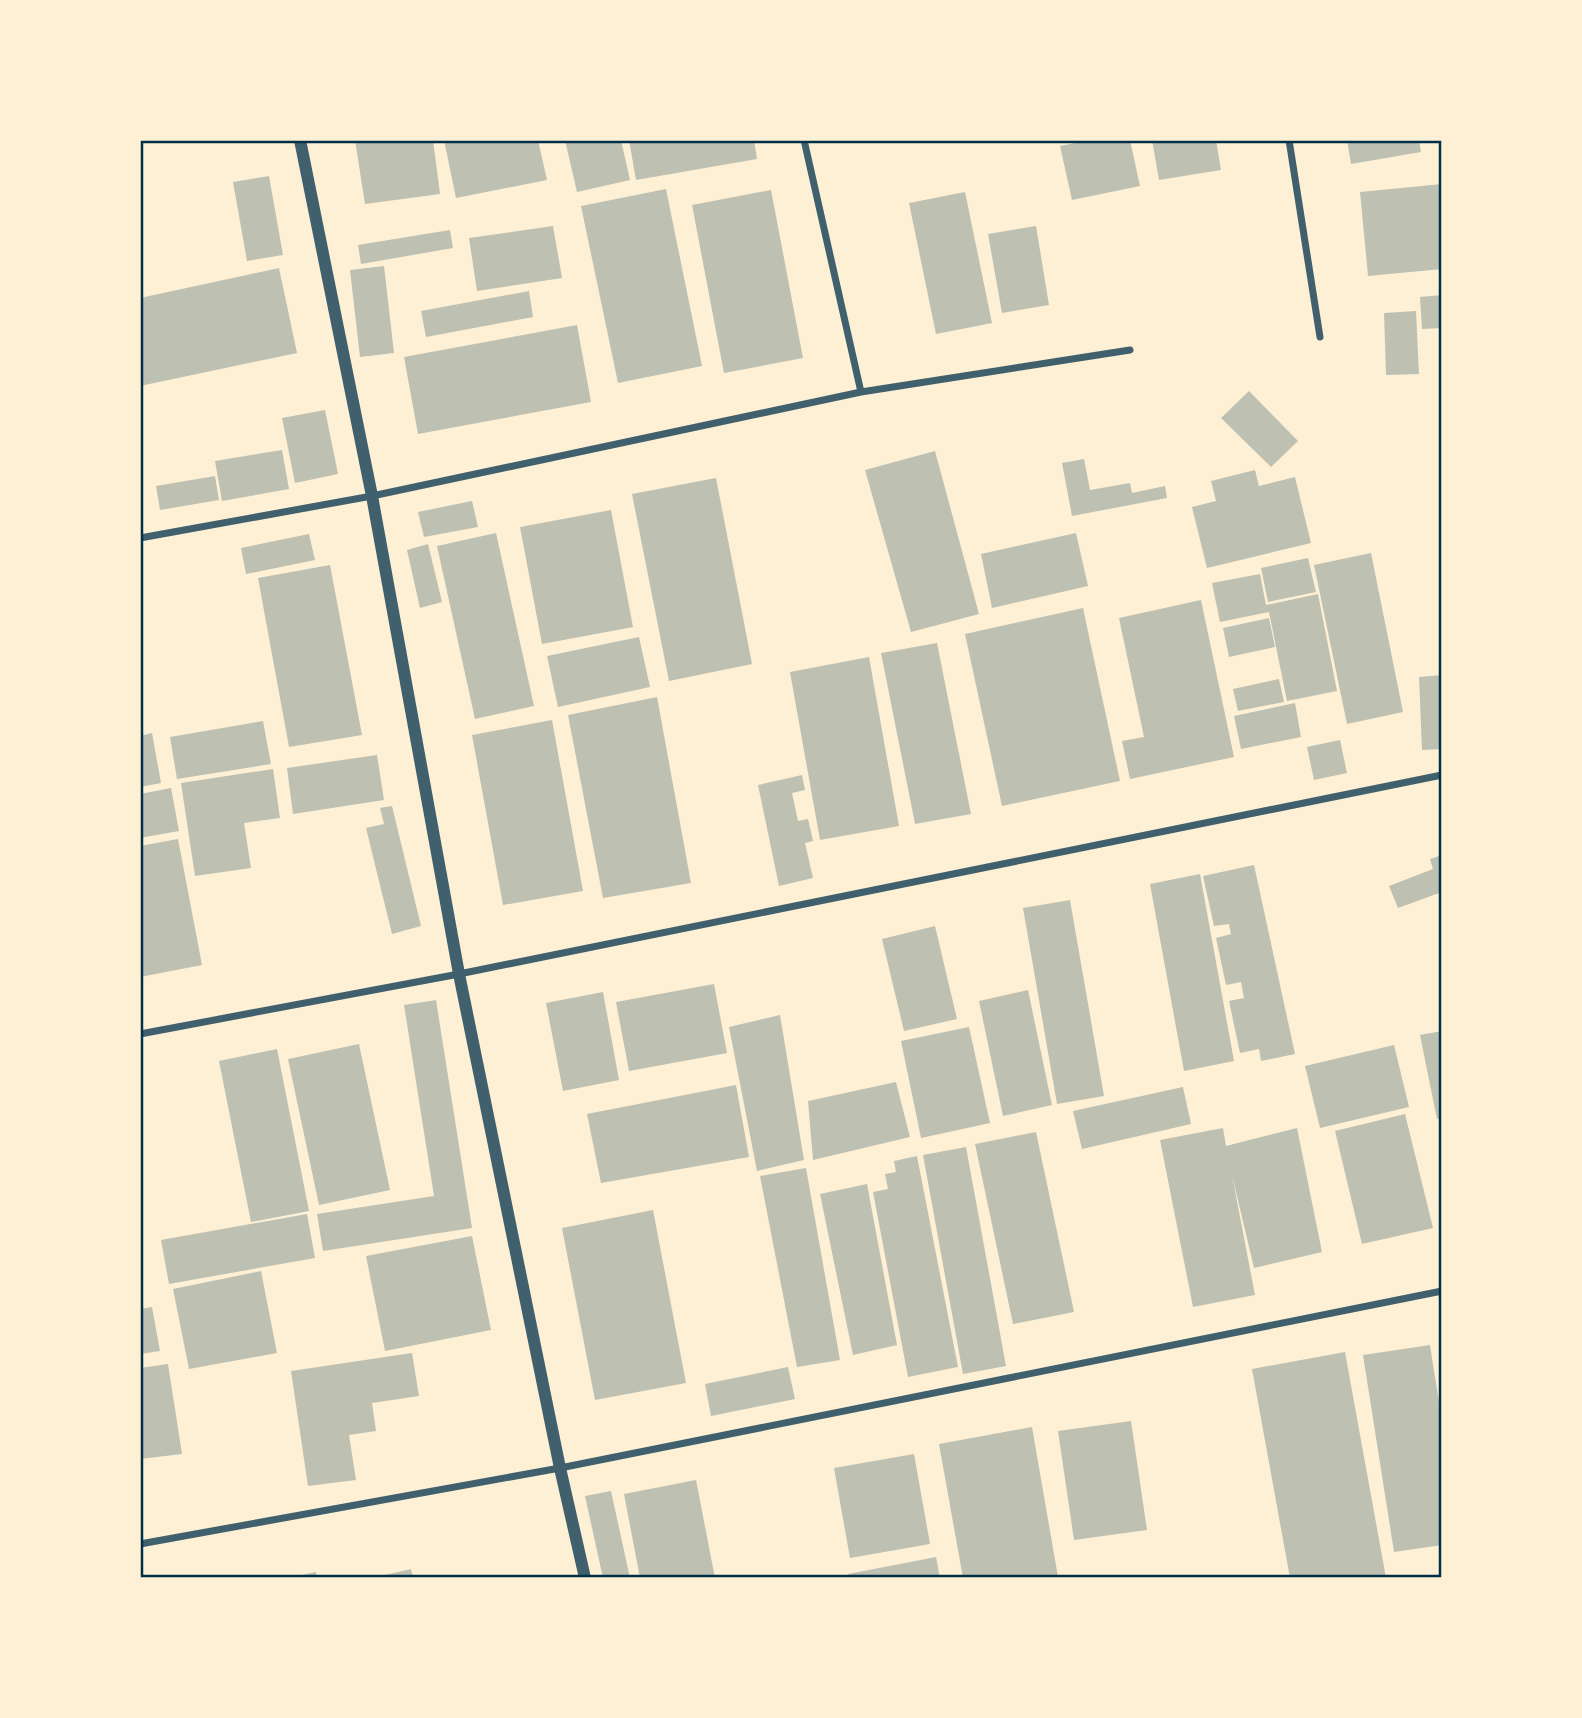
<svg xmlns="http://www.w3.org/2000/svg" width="1582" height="1718" viewBox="0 0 1582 1718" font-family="'DM Sans',sans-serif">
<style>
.building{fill:#bec0b2}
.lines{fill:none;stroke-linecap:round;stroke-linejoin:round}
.minor{stroke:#3f606c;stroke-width:7}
.tertiary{stroke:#3f606c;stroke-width:12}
.neatline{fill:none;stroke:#003049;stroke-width:2.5}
</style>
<rect width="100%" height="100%" fill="#fdf0d5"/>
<path class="building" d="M 355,140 L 433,140 L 440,194 L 365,204 Z
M 444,140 L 538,140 L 547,180 L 456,198 Z
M 565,140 L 621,140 L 630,180 L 577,192 Z
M 629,140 L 754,140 L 757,159 L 636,180 Z
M 1090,140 L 1130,140 L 1140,186 L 1072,200 L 1060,146 Z
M 1152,140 L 1216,140 L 1221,170 L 1159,180 Z
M 1347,140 L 1419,140 L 1421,152 L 1351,164 Z
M 269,176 L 283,255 L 247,261 L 233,182 Z
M 1442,184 L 1442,269 L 1368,276 L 1360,192 Z
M 666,189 L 702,366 L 618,383 L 581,206 Z
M 771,190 L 803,358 L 724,373 L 692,205 Z
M 965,192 L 992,323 L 936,334 L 909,203 Z
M 553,226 L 562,278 L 477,291 L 469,238 Z
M 1036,226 L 1049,305 L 1002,313 L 988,234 Z
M 450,230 L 453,248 L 361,264 L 358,245 Z
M 384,266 L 394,353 L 360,357 L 350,270 Z
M 279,268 L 297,353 L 140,386 L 140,298 Z
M 529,291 L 533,317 L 426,337 L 421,311 Z
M 1442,295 L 1442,328 L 1422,329 L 1420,297 Z
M 1416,311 L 1419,374 L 1386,375 L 1384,313 Z
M 577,325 L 591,402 L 418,434 L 404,357 Z
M 1249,391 L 1298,441 L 1271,467 L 1221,418 Z
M 325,410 L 338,474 L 295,483 L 282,418 Z
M 282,450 L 289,489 L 222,501 L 215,461 Z
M 935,451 L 979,614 L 911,632 L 865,470 Z
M 1084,459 L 1090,490 L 1130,483 L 1132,493 L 1165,486 L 1167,498 L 1072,516 L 1062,463 Z
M 1255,470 L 1259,486 L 1295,477 L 1311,543 L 1207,568 L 1192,507 L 1216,501 L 1211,481 Z
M 215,476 L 219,500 L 160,510 L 156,486 Z
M 716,478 L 752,664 L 669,681 L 632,494 Z
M 472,501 L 478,527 L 424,537 L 418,512 Z
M 611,510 L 633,627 L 542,644 L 520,527 Z
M 496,533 L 534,706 L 475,719 L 437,546 Z
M 1076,533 L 1088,586 L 992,608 L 981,554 Z
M 309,534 L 315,560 L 246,574 L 241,548 Z
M 428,544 L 442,602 L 420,608 L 407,550 Z
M 1371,553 L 1403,712 L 1347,724 L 1314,565 Z
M 1308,558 L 1316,592 L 1268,602 L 1261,568 Z
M 330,565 L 362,735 L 289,747 L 258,578 Z
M 1260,574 L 1266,605 L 1318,594 L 1337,691 L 1287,701 L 1269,612 L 1220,622 L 1212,583 Z
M 1201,600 L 1234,757 L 1130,779 L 1122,741 L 1144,737 L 1119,618 Z
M 1083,608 L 1120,781 L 1002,806 L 965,634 Z
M 1269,618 L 1275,647 L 1229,657 L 1223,628 Z
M 639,637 L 650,687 L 558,707 L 547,656 Z
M 937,643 L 971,814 L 915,824 L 881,653 Z
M 869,657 L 899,826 L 820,840 L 790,672 Z
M 1442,675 L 1442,749 L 1422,750 L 1419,677 Z
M 1279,679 L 1284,702 L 1238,711 L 1233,689 Z
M 657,697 L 691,883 L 603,898 L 568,715 Z
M 1295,703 L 1301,737 L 1241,749 L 1234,716 Z
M 552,720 L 583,891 L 503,905 L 472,735 Z
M 263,721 L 271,764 L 177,779 L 170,737 Z
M 152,733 L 161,783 L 140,787 L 140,736 Z
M 1340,740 L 1347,773 L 1314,780 L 1307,747 Z
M 377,755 L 384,800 L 293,814 L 287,768 Z
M 273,769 L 280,818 L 244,823 L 251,868 L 195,876 L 181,783 Z
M 802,775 L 805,790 L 792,793 L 798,821 L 808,819 L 813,841 L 805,843 L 813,878 L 779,886 L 758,785 Z
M 171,788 L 179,831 L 140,838 L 140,794 Z
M 392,806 L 421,926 L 392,934 L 366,828 L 384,824 L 380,808 Z
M 178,839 L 202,965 L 140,977 L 140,846 Z
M 1442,855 L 1442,892 L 1398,908 L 1389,886 L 1433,869 L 1430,859 Z
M 1254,865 L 1295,1054 L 1261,1061 L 1259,1049 L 1240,1053 L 1229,1001 L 1244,998 L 1241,982 L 1226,985 L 1216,938 L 1231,934 L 1229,924 L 1214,926 L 1203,876 Z
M 1200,874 L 1234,1061 L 1184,1071 L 1150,884 Z
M 1070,900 L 1104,1096 L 1057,1104 L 1023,908 Z
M 935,926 L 957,1019 L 904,1031 L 882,939 Z
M 714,984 L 727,1053 L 629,1071 L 616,1002 Z
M 1028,990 L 1052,1105 L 1003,1116 L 979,1001 Z
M 603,992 L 619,1080 L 563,1091 L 546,1003 Z
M 436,1000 L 472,1228 L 323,1251 L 317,1214 L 434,1196 L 404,1005 Z
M 780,1015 L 804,1160 L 757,1171 L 729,1027 Z
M 969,1027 L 990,1123 L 921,1138 L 901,1041 Z
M 1442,1031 L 1442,1118 L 1437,1119 L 1420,1035 Z
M 359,1044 L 390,1190 L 319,1205 L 288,1059 Z
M 1394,1045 L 1409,1107 L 1320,1128 L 1305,1066 Z
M 277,1049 L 309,1211 L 251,1222 L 219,1061 Z
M 896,1082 L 910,1137 L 813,1160 L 808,1101 Z
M 736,1085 L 749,1157 L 601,1183 L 587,1114 Z
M 1183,1087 L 1191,1124 L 1082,1149 L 1073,1111 Z
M 1405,1114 L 1433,1228 L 1362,1244 L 1335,1131 Z
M 1223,1128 L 1226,1146 L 1297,1128 L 1322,1252 L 1254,1268 L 1232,1175 L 1255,1295 L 1193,1307 L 1160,1140 Z
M 1036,1132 L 1074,1312 L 1013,1324 L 975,1144 Z
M 966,1147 L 1006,1366 L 963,1374 L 923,1155 Z
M 917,1156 L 958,1367 L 908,1377 L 873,1192 L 888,1189 L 885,1174 L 896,1172 L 894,1161 Z
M 806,1168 L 840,1360 L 797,1367 L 760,1176 Z
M 867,1184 L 897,1345 L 853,1355 L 820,1194 Z
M 653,1210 L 686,1383 L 595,1400 L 562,1228 Z
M 307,1214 L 315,1258 L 169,1284 L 161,1240 Z
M 472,1236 L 491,1330 L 385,1351 L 366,1256 Z
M 261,1271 L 277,1353 L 189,1369 L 173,1289 Z
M 152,1307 L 160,1351 L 140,1354 L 140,1309 Z
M 1430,1345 L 1442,1422 L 1442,1545 L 1394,1552 L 1363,1355 Z
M 1345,1352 L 1386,1578 L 1290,1578 L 1252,1369 Z
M 412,1353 L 419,1396 L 372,1403 L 376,1431 L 349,1435 L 356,1480 L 308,1486 L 291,1371 Z
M 168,1364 L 182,1454 L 140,1459 L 140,1368 Z
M 788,1367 L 795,1399 L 711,1416 L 705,1384 Z
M 1131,1421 L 1147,1530 L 1074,1540 L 1058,1431 Z
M 1032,1427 L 1058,1577 L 963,1578 L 939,1444 Z
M 914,1454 L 930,1544 L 850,1558 L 834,1468 Z
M 696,1480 L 715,1578 L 640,1578 L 624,1494 Z
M 611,1491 L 630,1578 L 603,1578 L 585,1496 Z
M 936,1557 L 940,1578 L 849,1578 L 848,1574 Z
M 411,1569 L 413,1578 L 376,1578 L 376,1577 Z
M 316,1572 L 317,1578 L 292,1578 L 292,1577 Z"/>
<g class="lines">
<path class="minor" d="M 804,140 L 861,392
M 1289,140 L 1320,337
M 140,538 L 372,496 L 861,392 L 1130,350
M 140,1034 L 459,974 L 1442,775
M 140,1544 L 560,1468 L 1442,1291"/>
<path class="tertiary" d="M 300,140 L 372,496 L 459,974 L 560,1468 L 585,1578"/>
</g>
<rect width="1582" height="1718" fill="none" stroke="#fdf0d5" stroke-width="284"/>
<rect x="142" y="142" width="1298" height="1434" class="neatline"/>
</svg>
